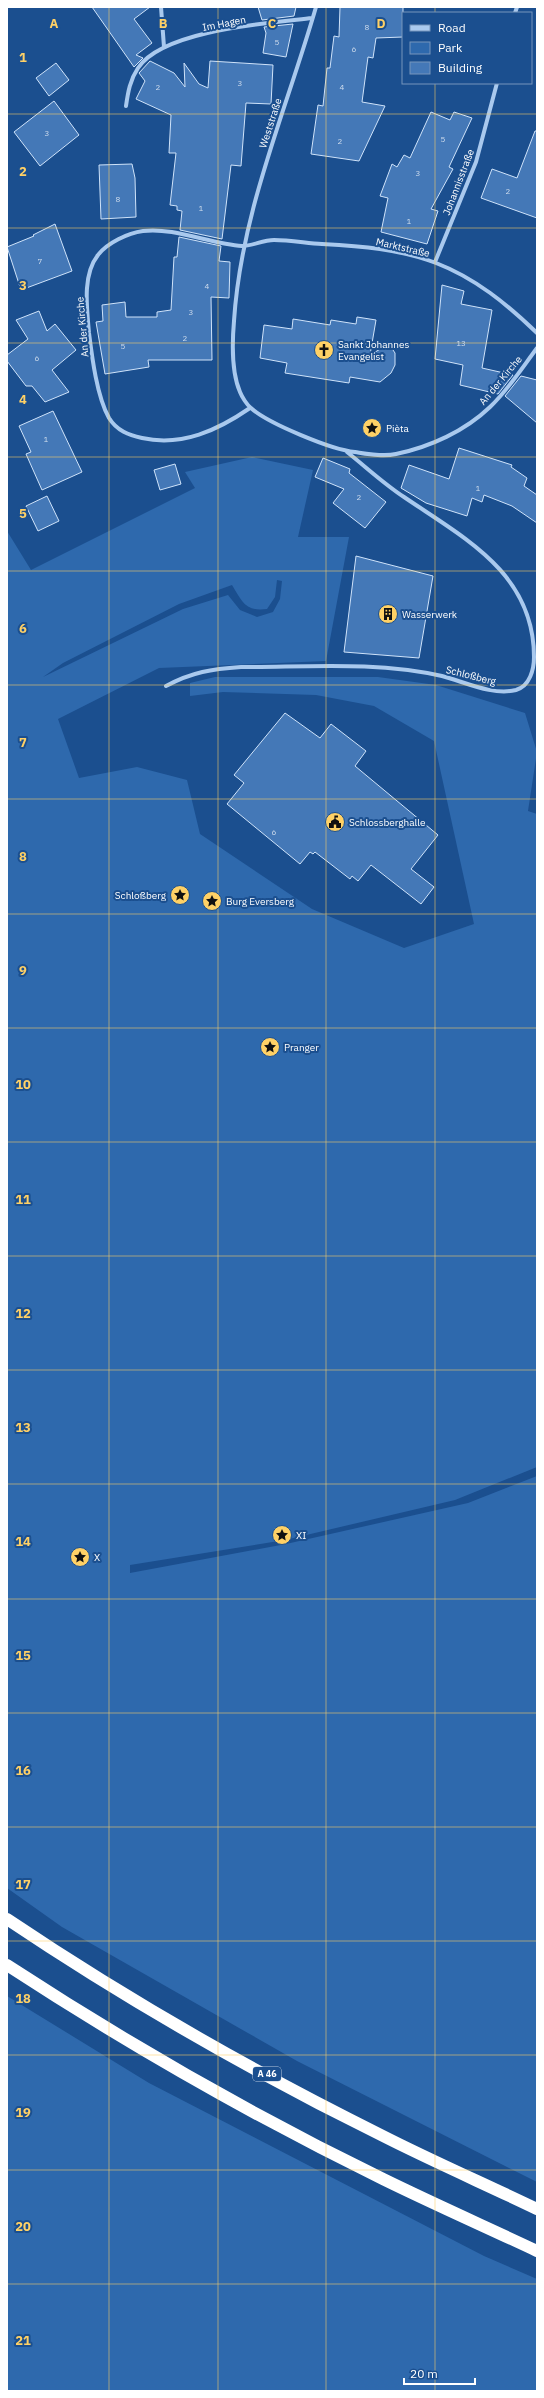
<svg xmlns="http://www.w3.org/2000/svg" width="544" height="2398" viewBox="0 0 544 2398" font-family="'IBM Plex Sans',sans-serif">
<style>
.green{fill:#2e69ad;fill-rule:evenodd}
.building{fill:#4478b7;stroke:#cfe3fa}
.lines{fill:none;stroke-linecap:round;stroke-linejoin:round}
.street{stroke:#a9c9ee;stroke-width:4}
.highway{stroke:#fff;stroke-width:12}
.grid{fill:none;stroke:#ffd166;stroke-width:1;stroke-opacity:0.55}
.labels{text-anchor:middle;stroke-width:4;stroke-linejoin:round;paint-order:stroke}
.number-label{font-size:8px;fill:#d0dded}
.shield{fill:#1b4f8f;stroke:#bbcadd;stroke-width:1}
.shield-label{font-size:9px;font-weight:bold;fill:#fff}
.street-label{font-size:10px;fill:#fff;stroke:#1b4f8f}
.poi-label{font-size:10px;fill:#fff;stroke:#1b4f8f;text-anchor:start}
.grid-label{font-size:13px;text-anchor:middle;font-weight:bold;fill:#ffd166;stroke:#1b4f8f;stroke-width:4;stroke-linejoin:round;paint-order:stroke}
</style>
<rect width="100%" height="100%" fill="#1b4f8f"/>
<path class="green" d="M 252,457 L 313,470 L 298,537 L 349,537 L 326,661 L 159,668 L 58,719 L 79,778 L 137,767 L 187,780 L 200,834 L 312,909 L 404,948 L 474,924 L 434,741 L 374,706 L 316,695 L 223,692 L 190,696 L 190,683 L 215,677 L 378,677 L 436,685 L 525,713 L 537,752 L 528,811 L 537,814 L 537,1467 L 455,1500 L 285,1540 L 130,1565 L 130,1573 L 286,1544 L 468,1503 L 537,1476 L 537,2182 L 297,2061 L 62,1927 L 7,1888 L 7,531 L 31,570 L 195,488 L 185,472 ZM 277,580 L 282,581 L 280,599 L 273,612 L 257,617 L 240,610 L 228,595 L 183,609 L 43,677 L 63,663 L 179,604 L 232,585 C 242,601 245,612 267,609 L 275,597 Z
M 7,1996 L 149,2083 L 484,2256 L 537,2279 L 537,2391 L 7,2391 Z"/>
<path class="building" d="M 92,7 L 150,7 L 134,19 L 152,43 L 136,55 L 143,58 L 134,67 Z
M 258,7 L 296,7 L 294,16 L 262,20 Z
M 340,7 L 403,7 L 403,37 L 376,38 L 373,58 L 368,57 L 362,102 L 385,106 L 359,161 L 311,154 L 318,105 L 323,106 L 327,68 L 330,68 L 334,36 L 339,37 Z
M 293,24 L 286,57 L 263,53 L 266,33 L 264,27 Z
M 150,61 L 174,73 L 185,87 L 184,63 L 199,84 L 208,88 L 210,61 L 273,65 L 271,104 L 246,103 L 241,166 L 231,165 L 222,239 L 180,230 L 182,211 L 177,210 L 177,206 L 170,205 L 176,153 L 169,153 L 171,115 L 136,99 L 145,81 L 139,73 Z
M 56,63 L 69,80 L 49,96 L 36,78 Z
M 54,101 L 79,135 L 40,166 L 14,132 Z
M 431,112 L 450,120 L 454,112 L 472,118 L 449,167 L 453,169 L 431,209 L 438,211 L 427,244 L 381,232 L 388,198 L 380,196 L 392,164 L 397,167 L 404,155 L 410,158 Z
M 535,131 L 537,131 L 537,218 L 481,198 L 492,169 L 517,178 Z
M 132,164 L 135,178 L 136,217 L 101,219 L 99,165 Z
M 55,224 L 72,271 L 21,290 L 7,247 L 34,236 L 33,235 Z
M 179,237 L 221,246 L 219,261 L 230,262 L 229,298 L 211,297 L 212,360 L 148,360 L 149,367 L 105,374 L 96,322 L 103,321 L 102,305 L 125,302 L 126,317 L 157,317 L 157,312 L 171,310 L 174,257 L 177,257 Z
M 442,285 L 464,291 L 461,304 L 492,310 L 482,368 L 513,375 L 498,394 L 460,385 L 463,365 L 435,359 Z
M 39,311 L 47,331 L 55,324 L 76,350 L 52,370 L 69,392 L 45,402 L 32,386 L 26,386 L 7,361 L 7,355 L 28,339 L 16,320 Z
M 357,317 L 376,320 L 370,355 L 389,344 L 395,353 L 395,365 L 391,373 L 380,382 L 350,377 L 349,383 L 285,373 L 287,363 L 260,358 L 264,325 L 292,329 L 293,319 L 330,325 L 331,320 L 356,324 Z
M 521,376 L 537,380 L 537,423 L 505,396 Z
M 53,411 L 82,472 L 42,490 L 26,454 L 31,452 L 19,426 Z
M 459,448 L 512,465 L 511,467 L 527,478 L 524,486 L 537,495 L 537,523 L 512,506 L 484,495 L 482,502 L 472,498 L 467,516 L 426,503 L 401,488 L 409,465 L 449,479 Z
M 323,458 L 350,469 L 349,473 L 386,502 L 365,528 L 333,503 L 344,489 L 315,477 Z
M 175,464 L 181,484 L 160,490 L 154,470 Z
M 47,496 L 59,521 L 38,531 L 26,506 Z
M 356,556 L 433,576 L 419,658 L 344,652 Z
M 285,713 L 320,738 L 331,724 L 366,751 L 355,766 L 438,835 L 411,869 L 434,887 L 421,904 L 371,865 L 358,881 L 352,876 L 350,879 L 315,852 L 313,854 L 310,852 L 300,864 L 227,804 L 244,783 L 234,775 Z"/>
<g class="lines">
<path class="street" d="M 161,7 L 164,47
M 316,7 C 286,111 241,212 234,321 C 232,344 231,371 240,392 C 242,397 247,405 251,408 C 267,423 332,450 355,452 C 368,454 383,457 396,454 C 430,447 465,431 490,407 C 508,390 522,368 537,348
M 515,13 L 517,7
M 126,106 C 128,92 130,80 138,68 C 163,30 269,23 312,18
M 435,262 L 476,162 L 497,83
M 250,408 C 218,430 182,447 142,438 C 129,435 117,431 109,418 C 97,397 92,357 89,333 C 87,309 82,275 98,255 C 107,243 128,233 143,231 C 174,227 211,244 242,246 C 252,246 263,240 274,240 C 290,240 306,243 322,244 C 360,246 400,249 436,263 C 475,278 507,304 537,333
M 166,686 C 192,672 212,669 241,667 C 307,667 377,661 442,676 C 465,682 493,696 516,690 C 530,686 534,669 534,657 C 534,573 464,538 404,497 C 384,484 366,467 347,452"/>
<path class="highway" d="M 7,1919 C 126,1999 252,2071 381,2135 C 432,2161 485,2184 537,2209
M 7,1965 C 128,2044 254,2116 383,2179 C 434,2204 486,2227 537,2251"/>
</g>
<path class="grid" d="M 109,7 L 109,2391M 218,7 L 218,2391M 326,7 L 326,2391M 435,7 L 435,13M 435,83 L 435,2391M 7,114 L 537,114M 7,228 L 537,228M 7,343 L 537,343M 7,457 L 537,457M 7,571 L 537,571M 7,685 L 537,685M 7,799 L 537,799M 7,914 L 537,914M 7,1028 L 537,1028M 7,1142 L 537,1142M 7,1256 L 537,1256M 7,1370 L 537,1370M 7,1484 L 537,1484M 7,1599 L 537,1599M 7,1713 L 537,1713M 7,1827 L 537,1827M 7,1941 L 537,1941M 7,2055 L 537,2055M 7,2170 L 537,2170M 7,2284 L 537,2284"/>
<defs>
<g id="church-disc" transform="scale(1)"><circle r="9.5" fill="#ffd166" stroke="#1b4f8f"/><path d="M-1.2-6h2.4v3.5h3.3v2.4h-3.3V6h-2.4V-.1h-3.3v-2.4h3.3Z" fill="#111"/></g>
<g id="sight-disc" transform="scale(1)"><circle r="9.5" fill="#ffd166" stroke="#1b4f8f"/><path d="M0-6L1.8-2.2L6-1.7L2.9 1.2L3.7 5.4L0 3.3L-3.7 5.4L-2.9 1.2L-6-1.7L-1.8-2.2Z" fill="#111"/></g>
<g id="building-disc" transform="scale(1)"><circle r="9.5" fill="#ffd166" stroke="#1b4f8f"/><path d="M-4-6H4V6H1V3H-1V6H-4ZM-2.5-4.3h1.7v1.8h-1.7ZM.8-4.3h1.7v1.8H.8ZM-2.5-1h1.7V.8h-1.7ZM.8-1h1.7V.8H.8Z" fill="#111"/></g>
<g id="civic-disc" transform="scale(1)"><circle r="9.5" fill="#ffd166" stroke="#1b4f8f"/><path d="M-.6-6.5H3V-4.5H.6V-3L4-1V1h2V6H-6V1h2V-1L-.6-3ZM-1.2 2.5V6h2.4V2.5Z" fill="#111"/></g>
</defs>
<g fill-rule="evenodd">
<use href="#church-disc" x="324" y="350"/>
<use href="#sight-disc" x="372" y="428"/>
<use href="#building-disc" x="388" y="614"/>
<use href="#civic-disc" x="335" y="822"/>
<use href="#sight-disc" x="180" y="895"/>
<use href="#sight-disc" x="212" y="901"/>
<use href="#sight-disc" x="270" y="1047"/>
<use href="#sight-disc" x="282" y="1535"/>
<use href="#sight-disc" x="80" y="1557"/>
</g>
<g class="labels">
<g class="number-label">
<text x="367" y="30">8</text>
<text x="277" y="45">5</text>
<text x="354" y="52">6</text>
<text x="240" y="86">3</text>
<text x="158" y="90">2</text>
<text x="342" y="90">4</text>
<text x="47" y="136">3</text>
<text x="443" y="142">5</text>
<text x="340" y="144">2</text>
<text x="418" y="176">3</text>
<text x="508" y="194">2</text>
<text x="118" y="202">8</text>
<text x="201" y="211">1</text>
<text x="409" y="224">1</text>
<text x="40" y="264">7</text>
<text x="207" y="289">4</text>
<text x="191" y="315">3</text>
<text x="185" y="341">2</text>
<text x="461" y="346">13</text>
<text x="123" y="349">5</text>
<text x="37" y="361">6</text>
<text x="46" y="442">1</text>
<text x="478" y="491">1</text>
<text x="359" y="500">2</text>
<text x="274" y="835">6</text>
</g>
<rect class="shield" x="253" y="2067" width="28" height="14" rx="3"/>
<g class="shield-label">
<text x="267" y="2077">A 46</text>
</g>
<g class="street-label">
<text transform="translate(224 23) rotate(-11)" y="4">Im Hagen</text>
<text transform="translate(270 123) rotate(-72)" y="4">Weststraße</text>
<text transform="translate(458 182) rotate(-69)" y="4">Johannisstraße</text>
<text transform="translate(403 247) rotate(13)" y="4">Marktstraße</text>
<text transform="translate(82 327) rotate(-95)" y="4">An der Kirche</text>
<text transform="translate(500 380) rotate(-50)" y="4">An der Kirche</text>
<text transform="translate(471 675) rotate(14)" y="4">Schloßberg</text>
</g>
<g class="poi-label">
<text x="338" y="348">Sankt Johannes<tspan x="338" dy="12">Evangelist</tspan></text>
<text x="386" y="432">Pièta</text>
<text x="402" y="618">Wasserwerk</text>
<text x="349" y="826">Schlossberghalle</text>
<text x="166" y="899" text-anchor="end">Schloßberg</text>
<text x="226" y="905">Burg Eversberg</text>
<text x="284" y="1051">Pranger</text>
<text x="296" y="1539">XI</text>
<text x="94" y="1561">X</text>
</g>
</g>
<g class="grid-label">
<text x="54" y="28">A</text>
<text x="163" y="28">B</text>
<text x="272" y="28">C</text>
<text x="381" y="28">D</text>
<text x="23" y="62">1</text>
<text x="23" y="176">2</text>
<text x="23" y="290">3</text>
<text x="23" y="404">4</text>
<text x="23" y="518">5</text>
<text x="23" y="633">6</text>
<text x="23" y="747">7</text>
<text x="23" y="861">8</text>
<text x="23" y="975">9</text>
<text x="23" y="1089">10</text>
<text x="23" y="1204">11</text>
<text x="23" y="1318">12</text>
<text x="23" y="1432">13</text>
<text x="23" y="1546">14</text>
<text x="23" y="1660">15</text>
<text x="23" y="1775">16</text>
<text x="23" y="1889">17</text>
<text x="23" y="2003">18</text>
<text x="23" y="2117">19</text>
<text x="23" y="2231">20</text>
<text x="23" y="2345">21</text>
</g>
<rect width="544" height="2398" fill="none" stroke="#ffffff" stroke-width="16"/>
<rect x="402" y="12" width="130" height="72" fill="#1b4f8f" stroke="#7695bc"/>
<rect x="410" y="25" width="20" height="6" fill="#a9c9ee" stroke="#7695bc"/>
<text x="438" y="32" font-size="12" fill="#ffffff">Road</text>
<rect x="410" y="42" width="20" height="12" fill="#2e69ad" stroke="#7695bc"/>
<text x="438" y="52" font-size="12" fill="#ffffff">Park</text>
<rect x="410" y="62" width="20" height="12" fill="#4478b7" stroke="#7695bc"/>
<text x="438" y="72" font-size="12" fill="#ffffff">Building</text>
<path d="M404 2378v6h71v-6" fill="none" stroke="#ffffff" stroke-width="2"/>
<text x="410" y="2378" font-size="12" fill="#ffffff" stroke="#1b4f8f" stroke-width="3" paint-order="stroke">20 m</text>
</svg>
